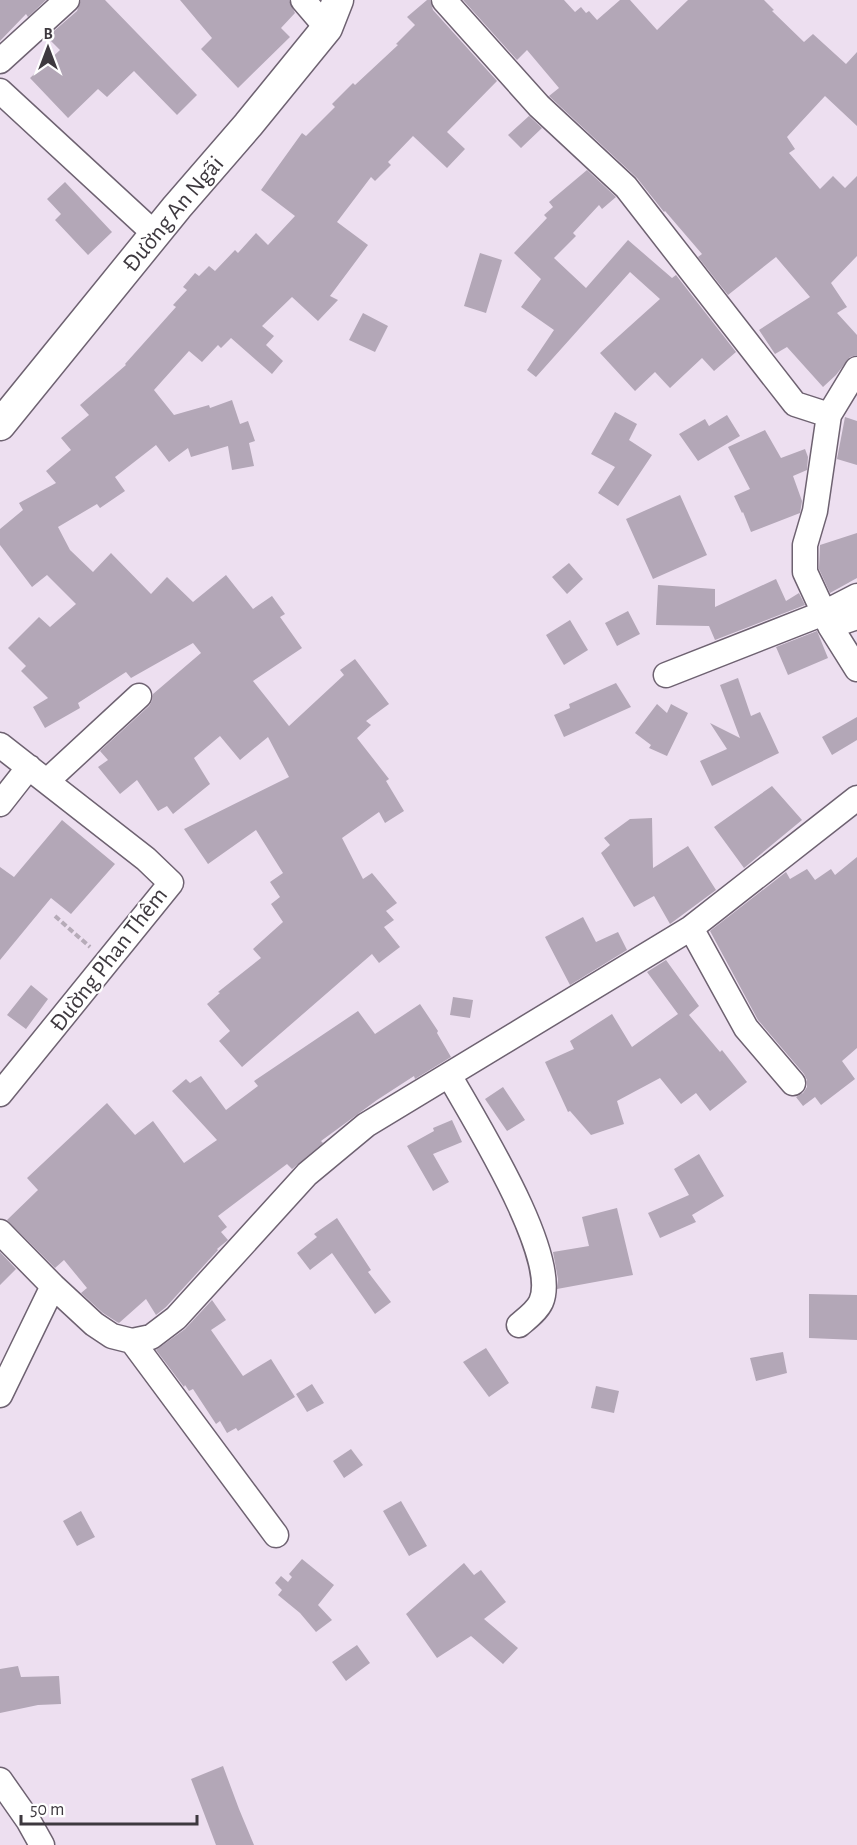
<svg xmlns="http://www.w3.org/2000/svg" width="857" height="1845" viewBox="0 0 857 1845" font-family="'Alegreya Sans',sans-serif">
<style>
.building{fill:#b3a7b7}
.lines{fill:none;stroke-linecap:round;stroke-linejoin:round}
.minor-casing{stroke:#6e6271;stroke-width:27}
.major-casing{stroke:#6e6271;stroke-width:33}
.path{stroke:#b6abb8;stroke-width:4;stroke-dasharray:6 3;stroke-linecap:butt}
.minor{stroke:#fff;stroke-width:24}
.major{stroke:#fff;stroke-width:30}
.labels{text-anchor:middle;stroke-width:4.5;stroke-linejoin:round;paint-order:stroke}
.street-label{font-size:24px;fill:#3e393f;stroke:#fff}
</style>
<rect width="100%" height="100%" fill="#eddff0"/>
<path class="building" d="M 0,0 L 46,0 L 28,17 L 26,14 L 0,41 Z
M 81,0 L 105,0 L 197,95 L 177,115 L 134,71 L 107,97 L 98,89 L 68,118 L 30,78 L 60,50 L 47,37 L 77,11 Z
M 180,0 L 289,0 L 295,13 L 281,28 L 290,37 L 238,88 L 201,49 L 212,38 Z
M 427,0 L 430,0 L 433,10 L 497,81 L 447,132 L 465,149 L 447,168 L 413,136 L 388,162 L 391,165 L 375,181 L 371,177 L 337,222 L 368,245 L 330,296 L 338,300 L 318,321 L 292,297 L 262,326 L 274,336 L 266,345 L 283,361 L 272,374 L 231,338 L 221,348 L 218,345 L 202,362 L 189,351 L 154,390 L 174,415 L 209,405 L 210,408 L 232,400 L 240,424 L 248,421 L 255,441 L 249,443 L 254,466 L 232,470 L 228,446 L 191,457 L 188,448 L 169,462 L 156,445 L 115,477 L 125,491 L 100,508 L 97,504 L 58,527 L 70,550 L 93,572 L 111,553 L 151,594 L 167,577 L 193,602 L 226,575 L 253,609 L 272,596 L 285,614 L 280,617 L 302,648 L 253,681 L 289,726 L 344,675 L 340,670 L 355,659 L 389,704 L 366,721 L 371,725 L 357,738 L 389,779 L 386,781 L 404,811 L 385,823 L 379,812 L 342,838 L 363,879 L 372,873 L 397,903 L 386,911 L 394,920 L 384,927 L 400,947 L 379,963 L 372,954 L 242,1067 L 219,1041 L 230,1031 L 207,1004 L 220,993 L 218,992 L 261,958 L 253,949 L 283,922 L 271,904 L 280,897 L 270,882 L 283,873 L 256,830 L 208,864 L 184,829 L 289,777 L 268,737 L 240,760 L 220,736 L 194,758 L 210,784 L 173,814 L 167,806 L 158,811 L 137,780 L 120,794 L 98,767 L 108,760 L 100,751 L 149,706 L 152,701 L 153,694 L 201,653 L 193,643 L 131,678 L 126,672 L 78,703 L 80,708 L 45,728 L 33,707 L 48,698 L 21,671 L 26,666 L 8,648 L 39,617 L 50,627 L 76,604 L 47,575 L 32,587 L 0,545 L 0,529 L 23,510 L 19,503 L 56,483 L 46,471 L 71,450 L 61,438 L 89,415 L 80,405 L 126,365 L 125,364 L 176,307 L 173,305 L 187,290 L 183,287 L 195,273 L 199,276 L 209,266 L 215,271 L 235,250 L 238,253 L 256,233 L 268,245 L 295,216 L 261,190 L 302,133 L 306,136 L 335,107 L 332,104 L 353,83 L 355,85 L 398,45 L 396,44 L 415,25 L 407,17 Z
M 463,0 L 564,0 L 575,12 L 581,7 L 586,13 L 589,11 L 597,20 L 620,0 L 630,0 L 657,30 L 688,0 L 764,0 L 774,10 L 772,11 L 804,42 L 813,34 L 846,64 L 857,52 L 857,126 L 825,96 L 787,137 L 795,149 L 789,153 L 820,189 L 833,176 L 845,188 L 857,176 L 857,256 L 831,283 L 847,307 L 837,313 L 857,335 L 857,355 L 850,357 L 836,375 L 823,387 L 787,347 L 775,354 L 759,330 L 810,297 L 776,257 L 728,295 L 698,257 L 702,254 L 665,211 L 664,212 L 637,178 L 549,96 L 559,88 L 527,50 L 517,60 Z
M 529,116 L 542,128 L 521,148 L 508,135 Z
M 587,170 L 616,197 L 602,209 L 599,205 L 573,233 L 576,236 L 554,258 L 586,288 L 628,240 L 672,278 L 676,275 L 736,352 L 714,371 L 702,358 L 670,388 L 655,372 L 635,391 L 600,353 L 660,299 L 630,272 L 536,377 L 527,370 L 554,330 L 521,307 L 541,279 L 514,253 L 547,218 L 544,215 L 553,207 L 549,202 Z
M 65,182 L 112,232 L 88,255 L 55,220 L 61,214 L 47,199 Z
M 480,253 L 502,260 L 486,313 L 464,306 Z
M 363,313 L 388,326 L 375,352 L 349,340 Z
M 615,412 L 637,424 L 629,440 L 652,455 L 618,506 L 598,493 L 615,467 L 591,454 Z
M 727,415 L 740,436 L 698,461 L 679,434 L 705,419 L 709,426 Z
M 845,417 L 857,421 L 857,465 L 837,459 Z
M 765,430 L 781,458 L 805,449 L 808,457 L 807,470 L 793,476 L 802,501 L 800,513 L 751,532 L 743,512 L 742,513 L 734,496 L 750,489 L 728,447 Z
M 680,495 L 707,555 L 653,579 L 626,519 Z
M 857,533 L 857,578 L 830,593 L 819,569 L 820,545 Z
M 569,563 L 583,579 L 567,594 L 552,577 Z
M 776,579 L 786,601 L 799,593 L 805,605 L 715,640 L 709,626 L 656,625 L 658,585 L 715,589 L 715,607 Z
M 628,611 L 640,634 L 617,646 L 605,623 Z
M 570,620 L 588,650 L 564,665 L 546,635 Z
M 817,631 L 828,658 L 788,675 L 776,647 Z
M 738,678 L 751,716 L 760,712 L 779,753 L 712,786 L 700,761 L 727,749 L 710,723 L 740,738 L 720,685 Z
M 616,683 L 631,707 L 564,737 L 554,715 L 570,708 L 569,704 Z
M 657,704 L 667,713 L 671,704 L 688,713 L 667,756 L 649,748 L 651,745 L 635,733 Z
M 857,717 L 857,740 L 832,755 L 822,737 Z
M 772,786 L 802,820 L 744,868 L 714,827 Z
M 652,818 L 653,868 L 688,846 L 716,890 L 670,924 L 654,896 L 634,907 L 601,853 L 610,845 L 604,838 L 630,819 Z
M 62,820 L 115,864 L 71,914 L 51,898 L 0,960 L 0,867 L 14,877 Z
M 857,857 L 857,1048 L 842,1061 L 855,1079 L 821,1105 L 815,1097 L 803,1106 L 796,1097 L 803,1093 L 807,1087 L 807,1080 L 804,1074 L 758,1020 L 710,931 L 786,872 L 790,879 L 807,869 L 815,880 L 831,869 L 835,875 Z
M 583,917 L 596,942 L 618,932 L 627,950 L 570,985 L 545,937 Z
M 666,960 L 699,1006 L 689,1015 L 720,1052 L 722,1050 L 747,1082 L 710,1111 L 696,1093 L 681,1104 L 660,1078 L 617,1101 L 624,1124 L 591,1135 L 570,1111 L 568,1112 L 545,1062 L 574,1049 L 570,1041 L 612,1014 L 632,1047 L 678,1014 L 647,972 Z
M 31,985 L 48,999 L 26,1029 L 7,1015 Z
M 453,997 L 473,1000 L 470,1018 L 450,1015 Z
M 420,1004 L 438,1031 L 437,1033 L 451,1057 L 415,1079 L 414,1076 L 377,1100 L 321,1141 L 323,1143 L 292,1169 L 287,1164 L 218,1216 L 227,1227 L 221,1232 L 228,1240 L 217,1249 L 218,1250 L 166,1307 L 156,1315 L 146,1299 L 119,1323 L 117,1322 L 103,1313 L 81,1293 L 87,1288 L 64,1260 L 55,1268 L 7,1220 L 38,1190 L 27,1178 L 107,1103 L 135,1135 L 153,1121 L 184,1163 L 217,1140 L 172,1091 L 186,1079 L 190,1083 L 201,1076 L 226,1110 L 258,1086 L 254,1081 L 358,1011 L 375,1034 Z
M 503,1087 L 525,1120 L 507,1131 L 485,1099 Z
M 452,1120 L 462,1142 L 433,1154 L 449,1182 L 433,1191 L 407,1146 L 434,1131 L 433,1128 Z
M 699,1154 L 724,1196 L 692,1215 L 696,1222 L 660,1238 L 648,1213 L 689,1195 L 674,1169 Z
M 617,1208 L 633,1275 L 557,1289 L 558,1279 L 553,1252 L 589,1246 L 582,1217 Z
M 337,1218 L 371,1270 L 368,1272 L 391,1302 L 375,1314 L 332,1253 L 310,1270 L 297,1253 L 317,1237 L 314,1234 Z
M 0,1252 L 16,1269 L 0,1285 Z
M 809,1294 L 857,1295 L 857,1340 L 809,1338 Z
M 212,1300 L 226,1320 L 211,1330 L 243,1376 L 271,1359 L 295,1397 L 238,1431 L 236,1428 L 227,1433 L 220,1421 L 216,1424 L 193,1389 L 189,1391 L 185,1385 L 184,1387 L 156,1350 L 185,1329 Z
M 486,1348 L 509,1383 L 489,1397 L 463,1362 Z
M 783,1352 L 787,1373 L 756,1381 L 750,1358 Z
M 312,1384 L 324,1403 L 307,1412 L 296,1394 Z
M 596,1386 L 619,1391 L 614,1413 L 591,1408 Z
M 351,1449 L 363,1465 L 344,1478 L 333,1461 Z
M 401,1501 L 427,1546 L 409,1556 L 383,1511 Z
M 81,1511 L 95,1537 L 77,1546 L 63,1521 Z
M 302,1559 L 334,1585 L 318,1605 L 332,1620 L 316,1632 L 300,1613 L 278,1595 L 282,1590 L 275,1583 L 281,1576 L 288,1582 L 292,1577 L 289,1574 Z
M 464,1563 L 474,1575 L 481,1570 L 506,1602 L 484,1619 L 518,1648 L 503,1664 L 471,1636 L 437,1658 L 406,1614 Z
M 357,1645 L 370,1663 L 346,1681 L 332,1662 Z
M 18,1666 L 21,1677 L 59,1676 L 61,1704 L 38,1705 L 0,1713 L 0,1669 Z
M 223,1766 L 239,1809 L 254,1845 L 216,1845 L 191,1779 Z"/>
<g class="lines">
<g class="minor-casing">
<path id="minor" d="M 303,0 L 327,28
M 444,0 L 539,106 L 626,187 L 795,404 L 829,415
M 0,61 L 67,0
M 0,91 L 155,234
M 857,369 L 829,415 L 815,511 L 805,545 L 805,572 L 830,626 L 857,669
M 830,626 L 857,617
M 666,675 L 824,613 L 857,596
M 0,745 L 146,859 L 171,883 L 0,1094
M 47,781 L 139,696
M 0,804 L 29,767
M 691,928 L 746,1028 L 793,1083
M 449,1075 C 473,1118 561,1257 541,1302 C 537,1311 526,1319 519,1325
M 0,1232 L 53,1286 L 94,1324 L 112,1336 L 132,1341 L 151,1337 L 176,1318 L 307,1174 L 366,1125 L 691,928 L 857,798
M 132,1341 L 276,1535
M 0,1395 L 53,1286
M 0,1780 L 28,1820 L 42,1845"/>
</g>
<g class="major-casing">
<g id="major">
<path id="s1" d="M 0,425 L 177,207 L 248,125 L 327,28 L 338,0"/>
</g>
</g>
<path class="path" d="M 55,916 L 90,947"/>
<use href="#minor" class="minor"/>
<use href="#major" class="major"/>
</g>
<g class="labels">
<g class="street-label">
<text dy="8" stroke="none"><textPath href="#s1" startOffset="273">Đường An Ngãi</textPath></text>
<text transform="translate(108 959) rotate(-52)" y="8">Đường Phan Thêm</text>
</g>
</g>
<g transform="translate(48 48)" stroke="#ffffff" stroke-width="4.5" paint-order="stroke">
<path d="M0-4.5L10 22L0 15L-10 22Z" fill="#3e393f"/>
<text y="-9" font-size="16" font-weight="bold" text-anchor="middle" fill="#3e393f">B</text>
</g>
<path d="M21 1815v9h176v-9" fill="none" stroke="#3e393f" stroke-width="3"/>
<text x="30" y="1815" font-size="18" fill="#3e393f" stroke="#ffffff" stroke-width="4.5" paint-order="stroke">50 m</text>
</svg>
